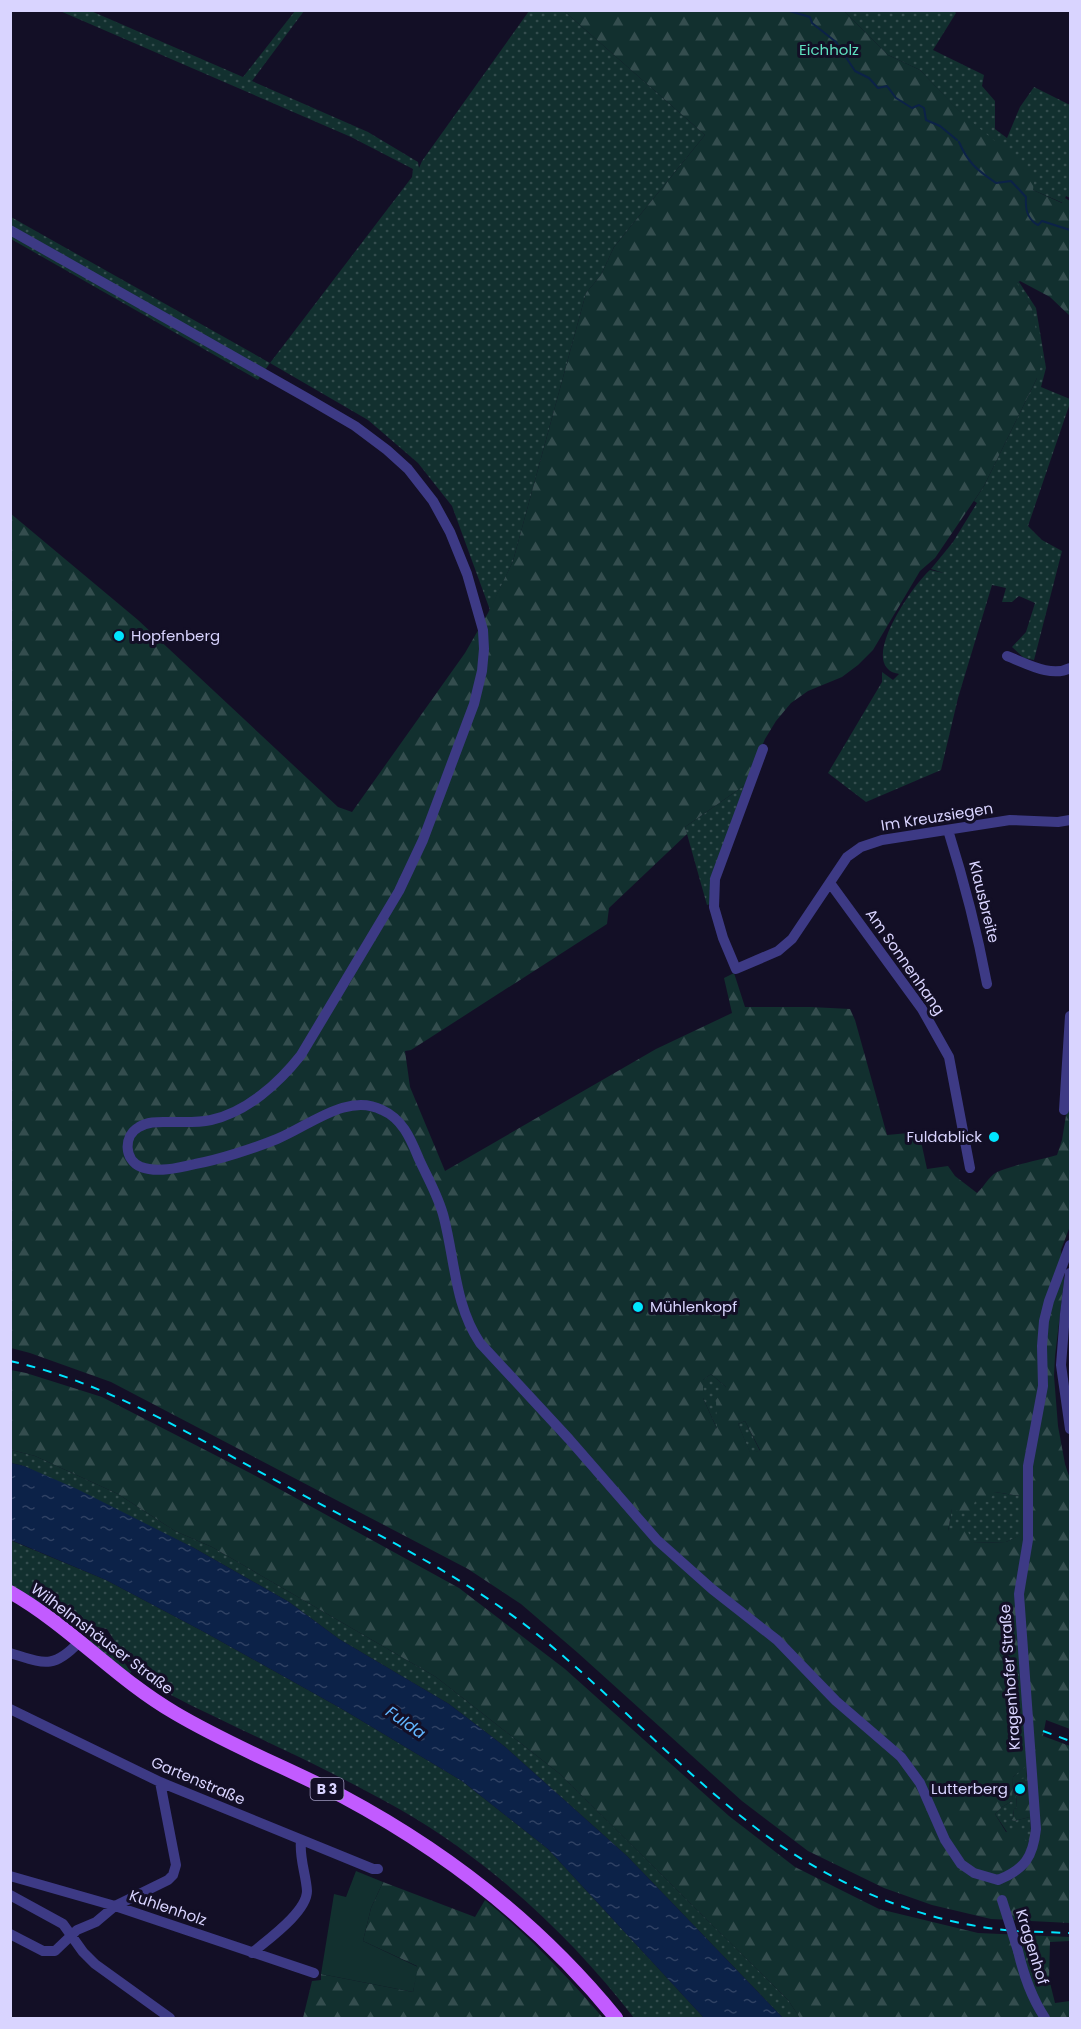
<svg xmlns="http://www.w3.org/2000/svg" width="1081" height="2029" viewBox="0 0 1081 2029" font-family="Poppins,sans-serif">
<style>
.grass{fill:url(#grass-dots)}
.forest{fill:url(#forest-firs);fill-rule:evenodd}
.garden{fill:#12302f}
.water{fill:url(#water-ripples)}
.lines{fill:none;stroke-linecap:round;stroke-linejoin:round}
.stream{stroke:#0c2248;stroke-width:2}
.minor{stroke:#3d3a85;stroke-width:10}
.major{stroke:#c25bff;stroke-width:14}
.rail{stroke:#00e5ff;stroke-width:2;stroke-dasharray:9 8;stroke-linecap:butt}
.minor-bridge{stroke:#3d3a85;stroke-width:10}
.poi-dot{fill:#00e5ff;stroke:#130f26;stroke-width:2}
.labels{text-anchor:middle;stroke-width:6;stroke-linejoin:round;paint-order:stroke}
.shield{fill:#130f26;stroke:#9e99be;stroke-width:1.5}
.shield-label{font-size:14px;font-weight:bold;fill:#d9d4ff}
.park-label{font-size:15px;fill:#5fe0c0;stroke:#130f26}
.poi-label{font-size:15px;fill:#d9d4ff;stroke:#130f26;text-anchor:start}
.street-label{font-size:15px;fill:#d9d4ff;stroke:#130f26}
.water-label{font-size:16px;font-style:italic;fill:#62b6ff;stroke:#130f26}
</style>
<defs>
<pattern id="grass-dots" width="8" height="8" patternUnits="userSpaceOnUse" patternTransform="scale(1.5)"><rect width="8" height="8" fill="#12302f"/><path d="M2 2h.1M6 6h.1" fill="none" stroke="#344d4e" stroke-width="1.8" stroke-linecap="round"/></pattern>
<pattern id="forest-firs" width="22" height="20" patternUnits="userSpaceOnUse" patternTransform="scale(1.5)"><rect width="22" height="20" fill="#12302f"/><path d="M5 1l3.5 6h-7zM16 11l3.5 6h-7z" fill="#344d4e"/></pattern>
<pattern id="water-ripples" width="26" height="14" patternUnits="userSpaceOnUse" patternTransform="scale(1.5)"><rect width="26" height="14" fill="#0c2248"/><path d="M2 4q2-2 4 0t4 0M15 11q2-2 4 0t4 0" fill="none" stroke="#2f4163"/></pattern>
</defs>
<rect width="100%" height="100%" fill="#130f26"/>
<path class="grass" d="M 60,11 L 91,11 L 243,77 L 295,11 L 304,11 L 252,81 L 368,132 L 418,162 L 419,168 L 422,161 L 529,11 L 564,11 L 705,135 L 614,247 L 601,275 L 586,293 L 513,561 L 490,610 L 452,506 L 418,463 L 368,420 L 270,363 L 258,380 L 11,239 L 11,217 L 270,363 L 412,177 L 413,169 L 351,137 Z
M 844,11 L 954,11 L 956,13 L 933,50 L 984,75 L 982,86 L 995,101 L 995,129 L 1007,138 L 1020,107 L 1034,87 L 1070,105 L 1070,198 L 1066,196 L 1063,203 L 1033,190 L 920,70 L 888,55 Z
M 1019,282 L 1036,308 L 1046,368 L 1041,387 L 1070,399 L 1070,403 L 1028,526 L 1042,540 L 1062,551 L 1034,660 L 1024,658 L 1012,647 L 1026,632 L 1035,603 L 1019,596 L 1012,602 L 1002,602 L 1006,588 L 992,585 L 958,698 L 941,770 L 866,802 L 828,773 L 882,682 L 882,672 L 893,680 L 899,674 C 895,673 890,672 887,668 C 869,648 914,584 930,570 L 944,573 L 931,569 L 953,542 L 977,503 L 974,501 L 984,486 L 1037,378 L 1032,309 L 1016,283 Z
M 745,785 L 710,904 L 707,905 L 685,827 Z
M 711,1374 L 726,1387 L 718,1431 L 703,1398 L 703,1380 Z
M 745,1421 L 760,1451 L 750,1453 L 738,1424 Z
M 11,1450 L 35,1456 L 118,1494 L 175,1531 L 212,1547 L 436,1677 L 560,1774 L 788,2000 L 800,2018 L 783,2018 L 627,1856 L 504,1746 L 449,1704 L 339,1639 L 289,1602 L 194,1548 L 24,1466 L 11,1463 Z
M 995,1492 L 1020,1496 L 1021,1535 L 1006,1542 L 972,1543 L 948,1531 L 952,1508 Z
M 10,1540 L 106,1580 L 206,1633 L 342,1709 L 462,1781 L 548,1849 L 704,2018 L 634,2018 C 571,1936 491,1862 401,1810 C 348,1780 293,1754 238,1728 C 210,1714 175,1699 149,1682 C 130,1669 119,1647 107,1629 L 81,1623 L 75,1618 L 72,1628 L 11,1587 Z
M 96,1633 L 107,1636 L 128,1668 L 132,1671 L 128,1676 L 89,1643 L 92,1636 Z
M 1026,1765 L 1027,1782 L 1015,1780 L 1017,1808 L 1014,1809 L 1013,1818 L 1010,1819 L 1014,1821 L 1030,1817 L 1031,1830 L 1028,1844 L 1007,1832 L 995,1814 L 1002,1807 L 1012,1801 L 1013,1777 Z"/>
<path class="forest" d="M 564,11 L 844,11 L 888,55 L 920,70 L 962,114 L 1035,174 L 1033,190 L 1062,203 L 1065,198 L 1070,201 L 1070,316 L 1050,297 L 1020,281 L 1017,283 L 1032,309 L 1042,362 L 1037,378 L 984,486 L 935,558 L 920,571 L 873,650 L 858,665 L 842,677 L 808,691 L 791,703 L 776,721 L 765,739 L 745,785 L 685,827 L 687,834 L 609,908 L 607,924 L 411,1050 L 405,1051 L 410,1087 L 445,1171 L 656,1049 L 732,1013 L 724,978 L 734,973 L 745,1007 L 811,1007 L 850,1009 L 855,1020 L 887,1135 L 919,1132 L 927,1169 L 948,1166 L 955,1176 L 977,1193 C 985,1186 988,1177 997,1172 C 1012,1165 1040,1160 1057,1155 L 1062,1140 L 1068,1103 L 1070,1104 L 1070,1226 L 1061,1250 L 1064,1281 L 1055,1356 L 1054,1376 L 1058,1426 L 1065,1464 L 1070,1479 L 1070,1729 L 1046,1720 L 1043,1736 L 1070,1746 L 1070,1923 L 991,1919 L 932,1905 L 884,1888 L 808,1851 L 742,1801 L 578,1653 L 521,1604 L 468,1569 L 111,1382 L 30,1353 L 11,1348 L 10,513 L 138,620 L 338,807 L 352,812 L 465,653 L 488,613 L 513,561 L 586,293 L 601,275 L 614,247 L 705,135 ZM 711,1374 L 726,1387 L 716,1400 L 717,1429 L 703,1398 L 703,1380 ZM 745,1421 L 760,1450 L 759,1451 L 750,1452 L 738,1424 ZM 995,1492 L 1020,1496 L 1020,1535 L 1006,1542 L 972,1543 L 968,1531 L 948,1531 L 952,1509 L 970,1514 L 976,1499 L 988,1502 ZM 1026,1766 L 1027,1781 L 1025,1778 L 1015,1780 L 1017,1808 L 1014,1809 L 1013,1818 L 1009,1819 L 1014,1821 L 1030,1817 L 1031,1830 L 1028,1843 L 1018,1828 L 1006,1832 L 995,1814 L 1002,1807 L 1012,1801 L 1013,1777 Z
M 11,1370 L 26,1373 L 102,1397 L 252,1474 L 459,1588 L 565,1669 L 729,1816 L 795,1867 L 879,1909 L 978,1933 L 1070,1937 L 1070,1941 L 1050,1942 L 1049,1979 L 1055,2003 L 1070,2001 L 1070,2018 L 800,2018 L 788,2000 L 560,1774 L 436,1677 L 212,1547 L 175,1531 L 118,1494 L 35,1456 L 11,1450 Z
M 383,1882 L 475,1917 L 485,1900 C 528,1935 567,1976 603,2018 L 303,2018 L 312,1981 L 321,1980 L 321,1974 L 413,1992 L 417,1966 L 363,1941 L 371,1908 Z"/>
<path class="garden" d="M 356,1871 L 383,1882 L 371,1908 L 363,1941 L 418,1967 L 413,1992 L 321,1974 L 334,1894 L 346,1897 Z"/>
<path class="water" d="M 11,1463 L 24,1466 L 77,1489 L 194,1548 L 289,1602 L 339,1639 L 449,1704 L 504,1746 L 627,1856 L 783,2018 L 704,2018 L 548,1849 L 462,1781 L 342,1709 L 206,1633 L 106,1580 L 11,1540 Z"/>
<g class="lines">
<path class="stream" d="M 786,10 L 810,17 L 812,23 L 836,42 L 855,71 L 869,78 L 878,88 L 887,86 L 896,98 L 912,108 L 919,105 L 924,108 L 926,120 L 940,126 L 957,140
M 959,142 C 968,163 977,170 996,183 L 1011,181 L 1026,197 C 1025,209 1027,219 1038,225 L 1042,221 L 1070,230"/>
<path class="minor" d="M 10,230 L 307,398 L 355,426 L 387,450 L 408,469 L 433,501 L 450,532 L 467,574 L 483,630 L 484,649 L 482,671 L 474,704 L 423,840 L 399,891 L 301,1055 C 279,1083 247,1112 211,1120 C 197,1123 183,1122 170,1122 C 160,1122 148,1121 139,1127 C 123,1136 124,1160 141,1167 C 157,1173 178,1168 195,1164 C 218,1160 255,1148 277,1139 C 309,1126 348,1092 382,1110 C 403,1119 411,1140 419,1159 C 428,1179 439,1197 444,1218 C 455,1261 455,1306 480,1343 L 569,1439 L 657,1540 L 712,1589 L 777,1640 L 836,1701 L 901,1757 L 920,1783 L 945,1840 L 961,1864 L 974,1873 L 998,1880
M 1007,656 C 1026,663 1051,678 1070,668
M 763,749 L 715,879 L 714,907 L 723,938 L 736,969 L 778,951 L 792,939 L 847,857 L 861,847 L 882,840 L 1010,820 L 1058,822 L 1070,820
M 948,830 C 964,881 977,931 987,984
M 830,883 L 922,1009 L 949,1057 L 970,1168
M 1064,1110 L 1070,1016
M 1070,1273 L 1065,1314 L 1061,1365 L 1070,1429
M 10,1653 C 43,1663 53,1670 79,1642
M 10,1709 L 160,1782 L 373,1869 L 378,1869
M 10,1876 L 115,1906 L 314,1973
M 998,1880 C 1025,1869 1033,1857 1036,1829 L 1019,1594 L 1028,1540 L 1028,1466 L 1043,1386 L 1042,1346 L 1044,1321 L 1049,1301 L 1070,1245
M 10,1895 L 63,1924 L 83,1952 L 95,1964 L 170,2018
M 10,1934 L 43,1951 L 55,1951 L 77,1930 L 96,1922 L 115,1906 L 168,1880 L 173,1875 L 176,1865 L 160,1782
M 1018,1951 C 1024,1976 1031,1997 1045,2018
M 252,1953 C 267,1940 307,1912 307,1891 C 306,1874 299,1858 301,1840"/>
<path class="major" d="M 10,1592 C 70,1626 116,1679 175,1713 C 229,1745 287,1768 342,1796 C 447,1852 541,1926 616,2018"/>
<path class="rail" d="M 10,1361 C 109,1383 196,1438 284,1485 C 365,1528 450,1569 524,1624 C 607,1688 676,1768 760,1831 C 828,1881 912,1919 997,1929 C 1021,1932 1046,1932 1070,1933
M 1043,1731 L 1070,1741"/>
<path class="minor-bridge" d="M 1002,1900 L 1018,1951"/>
</g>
<g class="poi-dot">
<circle cx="119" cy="636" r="6"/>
<circle cx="994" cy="1137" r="6"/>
<circle cx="638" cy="1307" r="6"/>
<circle cx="1020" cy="1789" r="6"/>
</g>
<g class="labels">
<rect class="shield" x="310.5" y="1778" width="33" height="22" rx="4.5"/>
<g class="shield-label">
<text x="327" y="1794">B 3</text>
</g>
<g class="park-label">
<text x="829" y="55">Eichholz</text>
</g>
<g class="poi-label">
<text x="131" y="641">Hopfenberg</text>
<text x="982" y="1142" text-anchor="end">Fuldablick</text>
<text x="650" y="1312">Mühlenkopf</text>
<text x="1008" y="1794" text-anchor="end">Lutterberg</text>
</g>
<g class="street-label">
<text transform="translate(937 817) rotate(-9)" y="5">Im Kreuzsiegen</text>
<text transform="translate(984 902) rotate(76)" y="5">Klausbreite</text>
<text transform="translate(905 962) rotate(55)" y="5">Am Sonnenhang</text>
<text transform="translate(102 1639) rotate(37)" y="5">Wilhelmshäuser Straße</text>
<text transform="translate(1010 1677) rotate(-94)" y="5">Kragenhofer Straße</text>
<text transform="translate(198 1781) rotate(23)" y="5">Gartenstraße</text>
<text transform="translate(168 1908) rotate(19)" y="5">Kuhlenholz</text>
<text transform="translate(1032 1947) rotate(73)" y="5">Kragenhof</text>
</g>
<g class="water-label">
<text transform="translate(406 1722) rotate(35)" y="6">Fulda</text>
</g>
</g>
<rect width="1081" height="2029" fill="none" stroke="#d9d4ff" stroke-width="24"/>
</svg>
